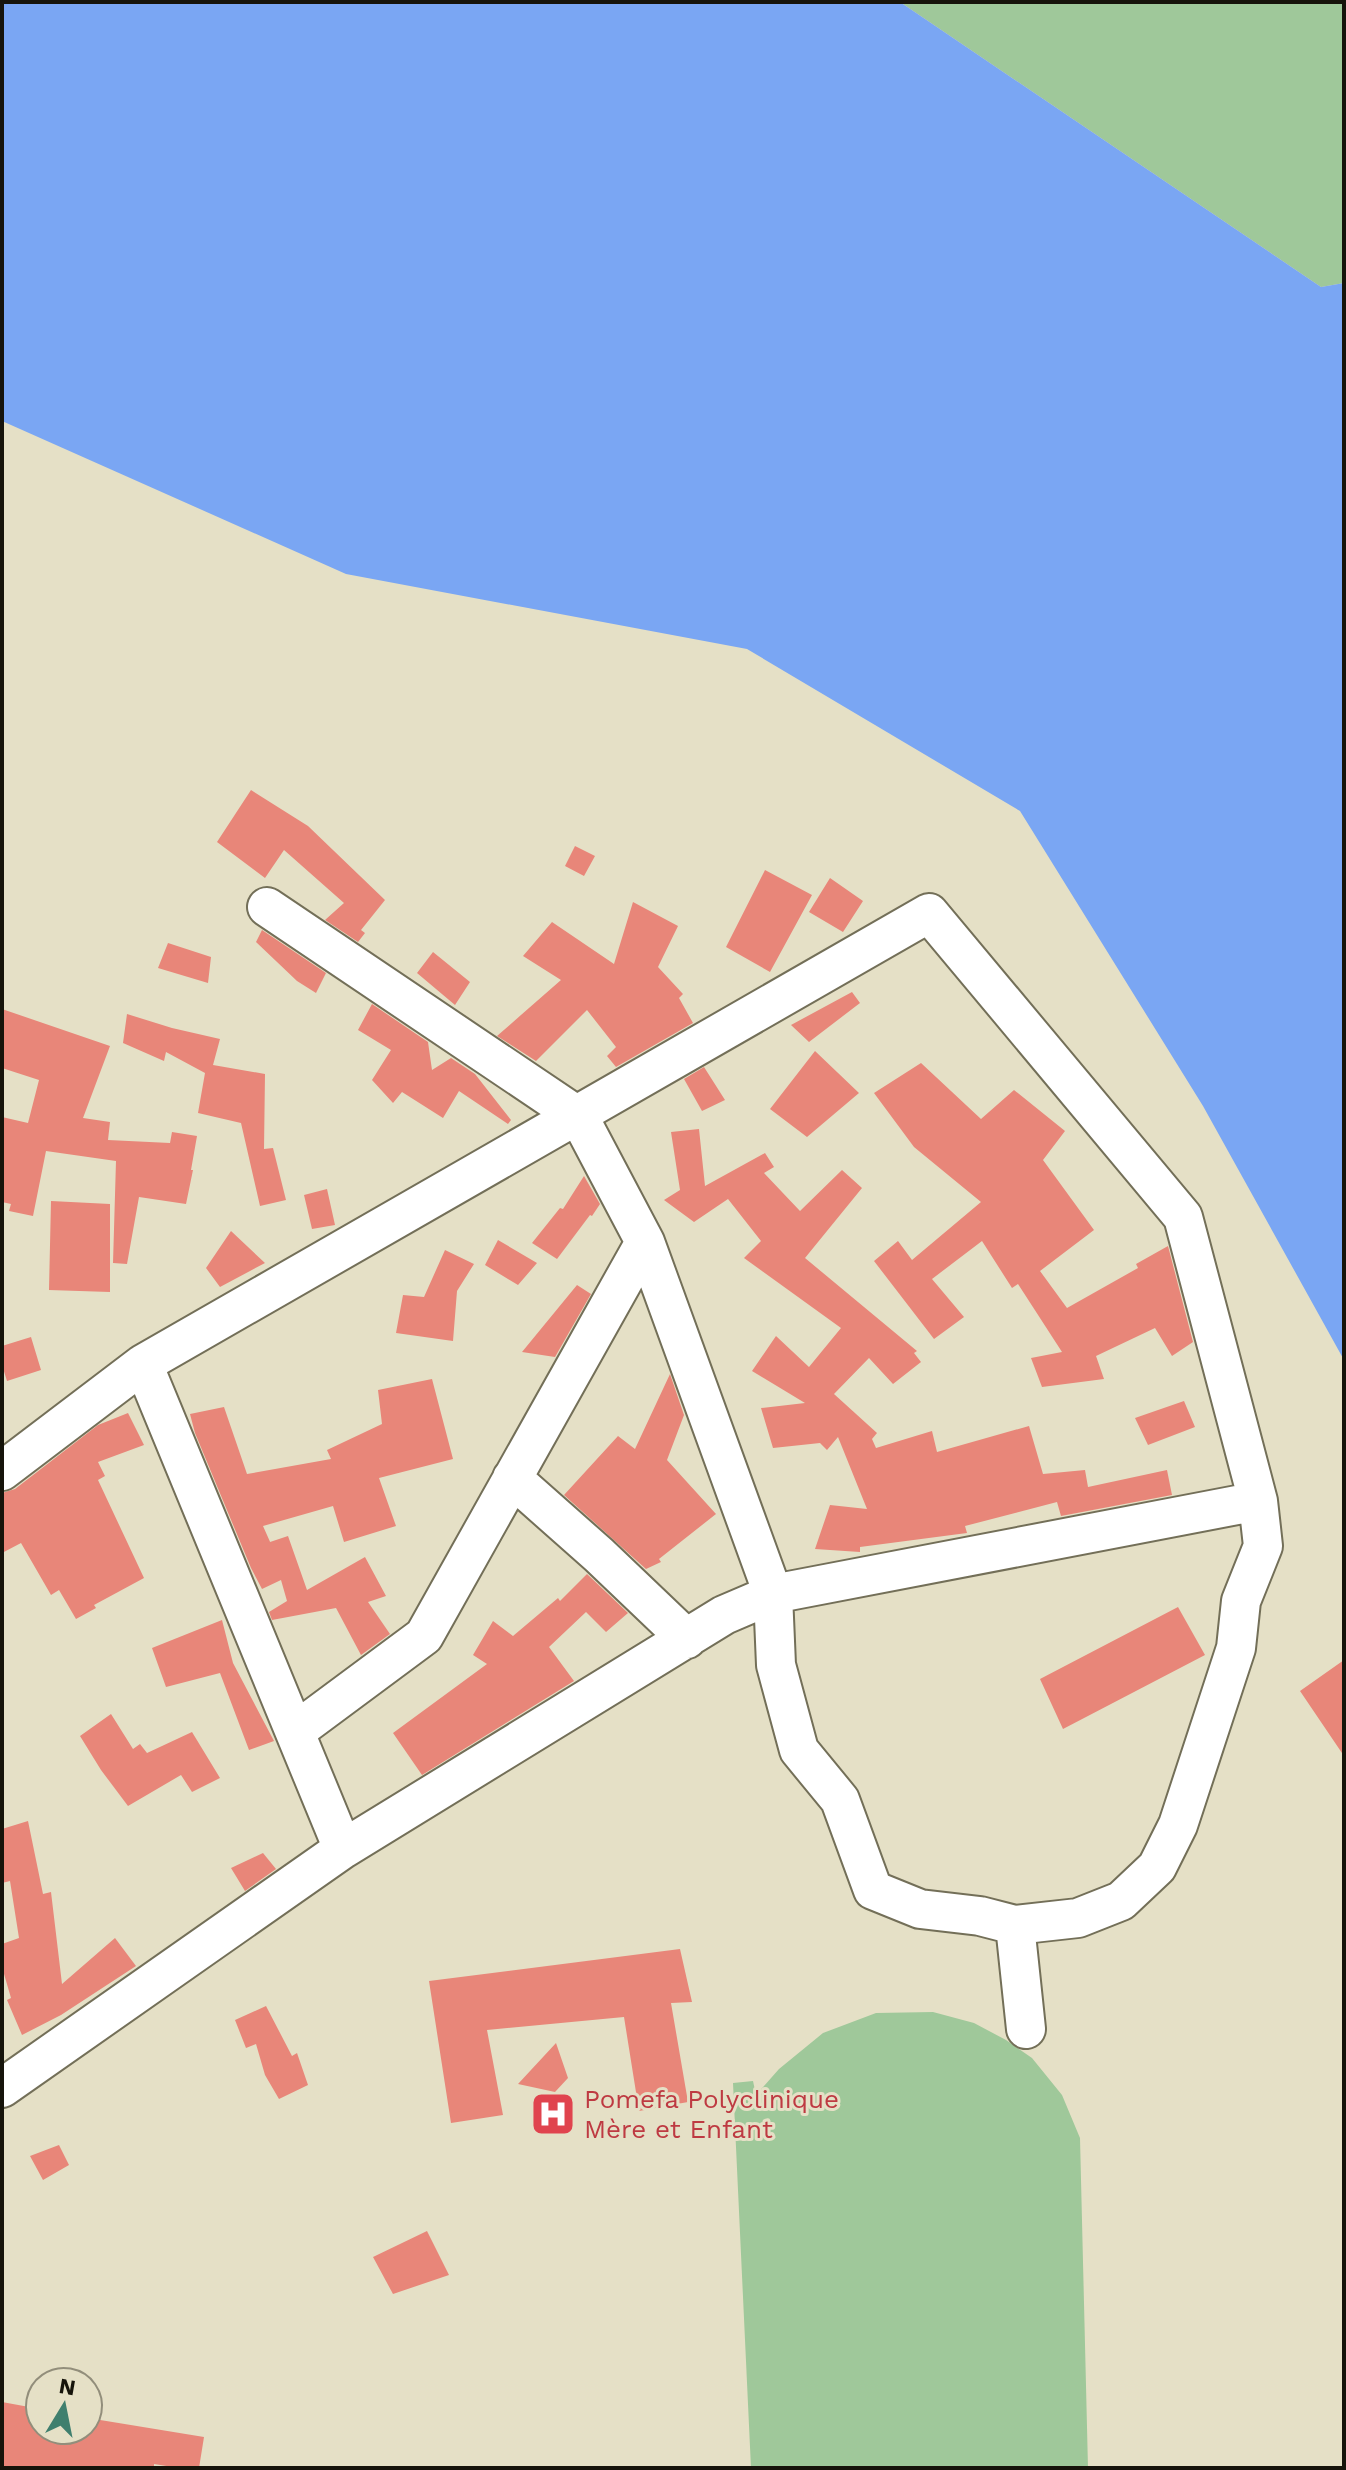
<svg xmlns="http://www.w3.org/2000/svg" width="1346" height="2470" viewBox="0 0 1346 2470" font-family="'Work Sans',sans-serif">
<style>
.green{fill:#9fc89a}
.water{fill:#7aa6f3}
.building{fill:#e88679}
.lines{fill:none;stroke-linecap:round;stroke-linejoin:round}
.minor-casing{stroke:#736f58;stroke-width:42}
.minor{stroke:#fff;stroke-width:38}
.labels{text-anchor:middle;stroke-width:6;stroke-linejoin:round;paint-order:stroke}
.health-label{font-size:26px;fill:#be3a42;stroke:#e5e0c6;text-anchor:start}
</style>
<rect width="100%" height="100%" fill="#e5e0c6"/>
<path class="green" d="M 900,2 L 1344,2 L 1344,283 L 1321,287 Z
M 933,2012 L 974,2023 L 1006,2040 L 1032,2058 L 1062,2095 L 1080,2138 L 1088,2468 L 751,2468 L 733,2083 L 753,2081 L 756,2095 L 779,2069 L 823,2033 L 876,2013 Z"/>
<path class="water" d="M 2,2 L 900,2 L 1321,287 L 1344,283 L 1344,1360 L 1203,1106 L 1020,811 L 747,649 L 346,574 L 2,421 Z"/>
<path class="building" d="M 251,790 L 308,826 L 385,900 L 361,930 L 365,933 L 358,942 L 325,920 L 344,903 L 284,850 L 265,878 L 217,842 Z
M 575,846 L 595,856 L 584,876 L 565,866 Z
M 765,870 L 812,895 L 770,972 L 726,947 Z
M 830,878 L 863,901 L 843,932 L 809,912 Z
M 633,902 L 678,926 L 658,967 L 683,994 L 679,998 L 693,1023 L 616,1067 L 607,1056 L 616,1047 L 587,1010 L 536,1061 L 497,1036 L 561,980 L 523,956 L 552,922 L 614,964 Z
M 262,930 L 326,973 L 316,993 L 297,981 L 256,942 Z
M 168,943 L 211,957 L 208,983 L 158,968 Z
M 433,952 L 470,982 L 455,1005 L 417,973 Z
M 852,992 L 860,1003 L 809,1042 L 791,1025 Z
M 372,1004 L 428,1042 L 432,1070 L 451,1058 L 475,1074 L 511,1120 L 508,1124 L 459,1091 L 443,1118 L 402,1092 L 393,1103 L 372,1080 L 391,1050 L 358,1030 Z
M 2,1009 L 110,1046 L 83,1118 L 110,1122 L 108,1140 L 170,1143 L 172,1132 L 197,1136 L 191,1170 L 193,1170 L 186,1204 L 139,1197 L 127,1264 L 113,1263 L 116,1161 L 46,1151 L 33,1216 L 9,1211 L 11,1204 L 2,1202 L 2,1117 L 28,1123 L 39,1080 L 2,1068 Z
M 127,1014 L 172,1028 L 220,1039 L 213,1065 L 265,1074 L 264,1149 L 273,1148 L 286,1200 L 260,1206 L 241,1123 L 198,1113 L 205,1073 L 166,1052 L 164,1061 L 123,1043 Z
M 815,1051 L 859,1093 L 807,1137 L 770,1109 Z
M 921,1063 L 981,1119 L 1014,1090 L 1065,1131 L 1043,1160 L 1094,1230 L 1040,1271 L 1067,1308 L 1138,1268 L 1136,1264 L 1168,1246 L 1193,1342 L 1172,1356 L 1155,1328 L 1096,1356 L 1104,1379 L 1042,1387 L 1031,1358 L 1062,1352 L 1018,1284 L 1012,1288 L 982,1241 L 932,1279 L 964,1317 L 934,1339 L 874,1261 L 898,1241 L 912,1260 L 981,1202 L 914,1147 L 874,1093 Z
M 704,1067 L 725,1100 L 702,1111 L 684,1079 Z
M 699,1129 L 705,1186 L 765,1153 L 774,1167 L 764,1173 L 800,1211 L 842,1170 L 862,1188 L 805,1258 L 917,1351 L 914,1353 L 921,1362 L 893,1384 L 869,1358 L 834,1394 L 877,1433 L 872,1439 L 876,1448 L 932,1431 L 937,1452 L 1029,1426 L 1043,1474 L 1085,1470 L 1088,1487 L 1167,1470 L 1172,1495 L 1061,1516 L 1057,1502 L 965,1526 L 967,1533 L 860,1547 L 860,1552 L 815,1549 L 830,1505 L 867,1509 L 838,1437 L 827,1450 L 820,1443 L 773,1448 L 761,1408 L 805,1403 L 752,1371 L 776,1336 L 809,1367 L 841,1328 L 744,1258 L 761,1241 L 728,1199 L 694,1222 L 664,1200 L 680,1190 L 671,1132 Z
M 584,1176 L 600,1204 L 592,1216 L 590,1215 L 557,1259 L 532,1243 L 560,1208 L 563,1209 Z
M 327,1189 L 335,1225 L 312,1229 L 304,1195 Z
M 51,1201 L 110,1204 L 110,1292 L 49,1290 Z
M 231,1231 L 265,1263 L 220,1287 L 206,1268 Z
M 498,1240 L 537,1263 L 518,1285 L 485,1265 Z
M 445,1250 L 474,1264 L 457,1291 L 453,1341 L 396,1333 L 403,1295 L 424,1297 Z
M 577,1285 L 591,1294 L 555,1357 L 522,1352 Z
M 31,1337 L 41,1370 L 7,1381 L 2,1365 L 2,1346 Z
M 670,1374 L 684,1415 L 667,1460 L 716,1514 L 659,1559 L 661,1562 L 646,1569 L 564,1495 L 618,1436 L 635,1449 Z
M 432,1379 L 453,1459 L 379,1478 L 396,1526 L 344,1542 L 333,1506 L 263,1526 L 271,1544 L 270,1542 L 288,1536 L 307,1590 L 365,1557 L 386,1596 L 368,1602 L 390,1634 L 361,1655 L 336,1608 L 272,1620 L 269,1612 L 287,1601 L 281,1580 L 262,1589 L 251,1568 L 195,1433 L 190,1414 L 224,1407 L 247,1474 L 331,1459 L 327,1450 L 382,1424 L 378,1390 Z
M 1184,1401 L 1195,1427 L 1148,1445 L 1135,1418 Z
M 128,1413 L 144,1445 L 98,1462 L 105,1476 L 98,1480 L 144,1578 L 94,1605 L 96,1608 L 76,1619 L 59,1590 L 51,1595 L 21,1543 L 2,1553 L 2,1493 L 15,1489 L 98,1425 Z
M 587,1574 L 628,1613 L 606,1632 L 586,1612 L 549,1647 L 574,1681 L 422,1775 L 393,1733 L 487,1664 L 473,1655 L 493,1621 L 513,1636 L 558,1598 L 560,1601 Z
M 1178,1607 L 1205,1655 L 1063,1729 L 1040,1679 Z
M 222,1620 L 233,1663 L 274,1741 L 249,1750 L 220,1673 L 166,1687 L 152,1648 Z
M 1344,1660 L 1344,1756 L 1300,1691 Z
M 111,1714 L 133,1749 L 140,1744 L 147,1753 L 192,1732 L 220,1778 L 192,1792 L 181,1775 L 128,1806 L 101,1770 L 80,1736 Z
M 28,1821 L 43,1894 L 51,1892 L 62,1984 L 115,1938 L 136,1966 L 61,2015 L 22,2035 L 7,2000 L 11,1998 L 2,1967 L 2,1944 L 19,1938 L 10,1881 L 2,1883 L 2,1829 Z
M 263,1853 L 276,1869 L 245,1891 L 231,1868 Z
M 680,1949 L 692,2002 L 671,2003 L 688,2102 L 639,2111 L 624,2017 L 487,2030 L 503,2115 L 451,2123 L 429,1981 Z
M 266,2006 L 292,2056 L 297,2053 L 308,2085 L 279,2099 L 265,2075 L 256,2044 L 246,2048 L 235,2020 Z
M 556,2043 L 568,2078 L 555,2092 L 518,2084 Z
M 59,2145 L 69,2165 L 43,2180 L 30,2156 Z
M 427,2231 L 449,2275 L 393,2294 L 373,2257 Z
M 2,2402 L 40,2409 L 40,2430 L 88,2430 L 88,2418 L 204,2437 L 199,2468 L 179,2468 L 154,2464 L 154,2468 L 2,2468 Z"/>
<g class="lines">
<g class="minor-casing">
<path id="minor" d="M 143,1364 L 343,1849
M 2,1471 L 143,1364 L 929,913 L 1183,1217 L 1258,1501 L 1263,1546 L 1241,1601 L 1236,1648 L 1178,1825 L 1157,1867 L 1121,1901 L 1078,1918 L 1015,1925 L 980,1916 L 920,1909 L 873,1890 L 840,1800 L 799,1750 L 776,1665 L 773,1594 L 645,1242 L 579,1117 L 267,907
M 512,1478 L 599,1555 L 687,1639
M 296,1731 L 424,1636 L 645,1242
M 1015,1925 L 1026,2029
M 2,2088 L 343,1849 L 724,1615 L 773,1594 L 1258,1501"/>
</g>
<use href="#minor" class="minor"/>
</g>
<defs>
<g id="hospital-square" transform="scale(2.3)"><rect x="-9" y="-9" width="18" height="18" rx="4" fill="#e0444e" stroke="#e5e0c6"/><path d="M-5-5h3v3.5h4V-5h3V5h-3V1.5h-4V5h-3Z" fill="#fff"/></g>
</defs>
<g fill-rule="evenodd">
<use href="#hospital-square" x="553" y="2114"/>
</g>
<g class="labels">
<g class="health-label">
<text x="584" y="2108">Pomefa Polyclinique<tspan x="584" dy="30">Mère et Enfant</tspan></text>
</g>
</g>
<rect width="1346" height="2470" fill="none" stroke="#16140b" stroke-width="8"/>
<g transform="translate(64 2406) rotate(10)"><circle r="38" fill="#e5e0c6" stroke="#928e7b" stroke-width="2"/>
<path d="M0-6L14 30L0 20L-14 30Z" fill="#3f7f6e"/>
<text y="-12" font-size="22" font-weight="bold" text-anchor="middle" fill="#16140b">N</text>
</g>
</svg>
